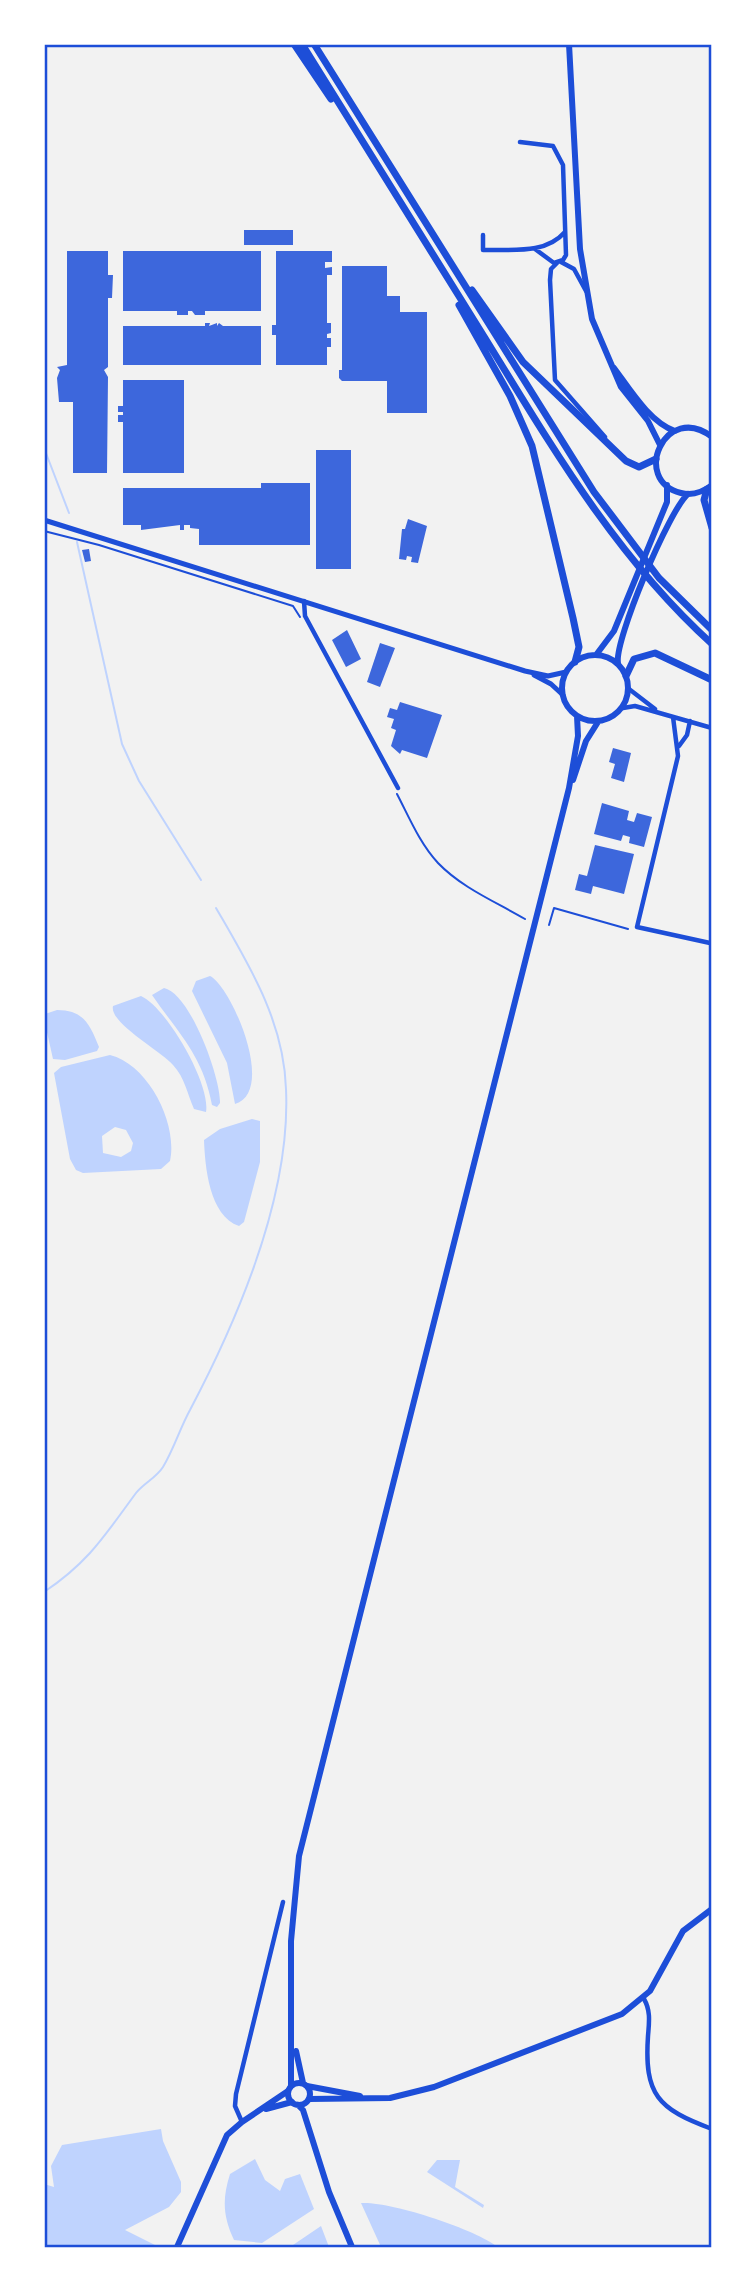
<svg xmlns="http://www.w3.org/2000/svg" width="756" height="2291" viewBox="0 0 756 2291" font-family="'IBM Plex Sans',sans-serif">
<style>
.water{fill:#bfd3fe;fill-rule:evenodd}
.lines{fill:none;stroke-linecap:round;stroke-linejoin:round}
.stream{stroke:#bfd3fe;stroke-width:2}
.building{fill:#3d67dc}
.path{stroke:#1d4ed8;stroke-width:2}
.minor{stroke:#1d4ed8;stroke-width:4.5}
.tertiary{stroke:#1d4ed8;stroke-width:5}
.secondary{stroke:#1d4ed8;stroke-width:6}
.primary{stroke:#1d4ed8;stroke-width:6}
.trunk{stroke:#1d4ed8;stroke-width:7}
.neatline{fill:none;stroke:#1d4ed8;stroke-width:2.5}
</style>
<rect width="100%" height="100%" fill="#f2f2f2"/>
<path class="water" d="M 210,976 C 231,986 277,1091 235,1104 L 227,1063 L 192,991 L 196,981 Z
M 164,988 C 190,993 221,1078 220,1103 L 217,1107 L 212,1105 C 203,1056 179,1034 152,995 Z
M 141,996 C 166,1007 211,1084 206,1112 L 194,1109 C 187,1093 185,1078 173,1065 C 160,1050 109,1023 113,1006 Z
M 57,1010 C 84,1010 90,1025 99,1047 L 97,1051 L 65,1060 L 53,1059 L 44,1019 L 45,1014 Z
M 110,1055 C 149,1065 178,1124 170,1161 L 161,1169 L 83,1173 L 76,1170 L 70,1159 L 54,1073 L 61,1067 ZM 115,1127 L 126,1130 L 133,1143 L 131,1151 L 121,1157 L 103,1153 L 102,1136 Z
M 252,1119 L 260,1121 L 260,1162 L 244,1222 L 239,1226 C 209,1216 205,1166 204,1140 L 220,1129 Z
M 161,2129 L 163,2141 L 181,2182 L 181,2192 L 169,2207 L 125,2230 L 159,2247 L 44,2247 L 44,2184 L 54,2187 L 51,2166 L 62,2145 Z
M 255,2159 L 265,2180 L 280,2191 L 285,2179 L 300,2174 L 314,2209 L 262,2243 L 234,2240 C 223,2217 222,2199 230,2174 Z
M 437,2160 L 460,2160 L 455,2187 L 484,2205 L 483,2208 L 427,2172 Z
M 361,2203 C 390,2201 475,2229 498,2247 L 381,2247 Z
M 321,2226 L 329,2247 L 290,2247 Z"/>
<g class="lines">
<path class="stream" d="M 44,448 L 69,513
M 77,542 L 122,744 L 139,781 L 201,880
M 44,1592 C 89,1562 105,1535 136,1493 C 144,1483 156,1478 163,1467 C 174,1449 180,1428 190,1410 C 239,1317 291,1196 286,1089 C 284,1021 249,965 216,908"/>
</g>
<path class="building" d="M 244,230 L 293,230 L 293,245 L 244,245 Z
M 67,251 L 108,251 L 108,275 L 113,275 L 112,298 L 108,298 L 108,367 L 104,370 L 108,377 L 107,473 L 73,473 L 73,402 L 59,402 L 57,378 L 60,370 L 57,367 L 67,365 Z
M 123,251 L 261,251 L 261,311 L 205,311 L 205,315 L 195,315 L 192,311 L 188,311 L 188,315 L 177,315 L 177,311 L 123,311 Z
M 276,251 L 332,251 L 332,262 L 325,262 L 325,268 L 332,267 L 332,275 L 327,275 L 327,323 L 331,323 L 331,333 L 327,334 L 327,338 L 331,338 L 331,347 L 327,347 L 327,365 L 276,365 L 276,335 L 272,335 L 272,325 L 276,325 Z
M 342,266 L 387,266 L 387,296 L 400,296 L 400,312 L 427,312 L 427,413 L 387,413 L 387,381 L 342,381 L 339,378 L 339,370 L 342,370 Z
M 205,323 L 210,323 L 209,326 L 217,323 L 217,326 L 219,323 L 223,326 L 261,326 L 261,365 L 123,365 L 123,326 L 205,326 Z
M 123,380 L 184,380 L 184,473 L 123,473 L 123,422 L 118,422 L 118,415 L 123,415 L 123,412 L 118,412 L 118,406 L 123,406 Z
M 316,450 L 351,450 L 351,569 L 316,569 Z
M 261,483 L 310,483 L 310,545 L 199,545 L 199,529 L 190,528 L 190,525 L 184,525 L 184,530 L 180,530 L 180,525 L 141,530 L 141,525 L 123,525 L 123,488 L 261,488 Z
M 408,519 L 427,526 L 418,563 L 411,562 L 412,557 L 407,556 L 406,560 L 399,559 L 402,529 L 405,529 Z
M 89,549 L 91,561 L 85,562 L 82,550 Z
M 347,630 L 361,659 L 346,667 L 332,640 Z
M 380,643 L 395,648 L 380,687 L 367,682 Z
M 400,702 L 442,715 L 427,758 L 402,750 L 400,754 L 391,746 L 396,730 L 391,728 L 394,719 L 387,717 L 390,708 L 397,710 Z
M 613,748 L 631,753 L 624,782 L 611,778 L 615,764 L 609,762 Z
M 602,803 L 629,811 L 627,820 L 634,822 L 637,813 L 652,817 L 644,847 L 629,843 L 630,837 L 623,835 L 621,841 L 594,834 Z
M 595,845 L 634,854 L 624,894 L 593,886 L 591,894 L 575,890 L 579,874 L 587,876 Z"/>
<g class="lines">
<path class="path" d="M 44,531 L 99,545 L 293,606 L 300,617
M 397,794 C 409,817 420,844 438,863 C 462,888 496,902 525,919
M 549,925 L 554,908 L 628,929"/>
<path class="minor" d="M 520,142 L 553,146 L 563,165 L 566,255 L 563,260 L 554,263 L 535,249
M 483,235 L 483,250 C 511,249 545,255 565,232
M 561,262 L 574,269 L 586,291
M 557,263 L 551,269 L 550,280 L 555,380 L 605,437
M 304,601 L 305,616 L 398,788
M 629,689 L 655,709
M 623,708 L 635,706 L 712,728
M 673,717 L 678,756 L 637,927 L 710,943
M 679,746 L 687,735 L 690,721
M 712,939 L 712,966
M 644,1999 C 651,2011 649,2023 648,2036 C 644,2095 658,2109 712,2129
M 242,2122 L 235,2106 L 236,2094 L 283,1902"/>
<path class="tertiary" d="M 44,520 L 525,671 L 548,676 L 566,672
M 534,675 L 551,684 L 563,695"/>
<path class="secondary" d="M 307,2086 L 360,2096
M 309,2099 L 390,2098 L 434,2087 L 622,2014 L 650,1991 L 683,1931 L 712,1909
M 266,2109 L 292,2102
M 177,2247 L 227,2135 L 242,2122 L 288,2091"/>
<path class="primary" d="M 569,44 L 580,249 L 592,319 L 621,387 L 648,421 L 660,445
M 614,368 C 629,388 650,423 675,431
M 712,437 C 666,401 630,480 681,493 C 693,496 703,492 712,485
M562 688a33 33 0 1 1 66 0a33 33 0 1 1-66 0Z
M 596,655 L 614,631 L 667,502 L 667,485
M 618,663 C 614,641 669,510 688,494
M 573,780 L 586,741 L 598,722
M 296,2051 L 303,2083
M288 2094a11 11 0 1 1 22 0a11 11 0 1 1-22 0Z
M 291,2085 L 291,1941 L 299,1856 L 569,788 L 578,736 L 577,716
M 298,2105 L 303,2110 L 329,2192 L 352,2247"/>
<path class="trunk" d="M 294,44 L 331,99
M 302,44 C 363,142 424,240 485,338 C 552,447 616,557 712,644
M 314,44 L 594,492 L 659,578 L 712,630
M 472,290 L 523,362 L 626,461 L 639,467 L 656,459
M 459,305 L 510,396 L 532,446 L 573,618 L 579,647 L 575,662
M 707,489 L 704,500 L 712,528
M 626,676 L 634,659 L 655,653 L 712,680"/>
</g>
<rect width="756" height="2291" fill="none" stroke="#ffffff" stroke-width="91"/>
<rect x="46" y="46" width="664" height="2200" class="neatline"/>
</svg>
